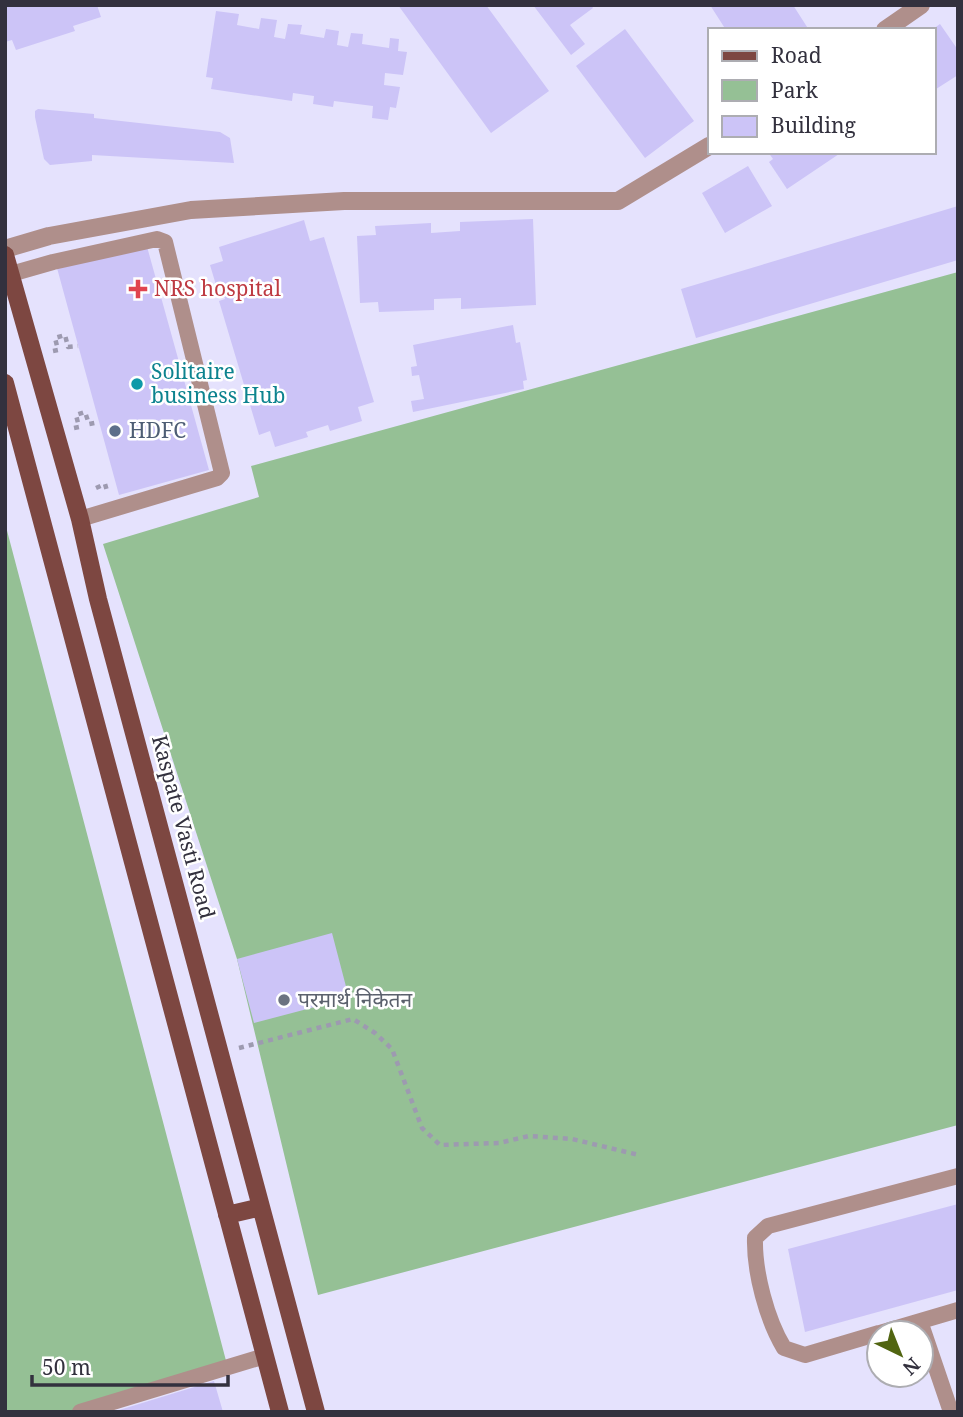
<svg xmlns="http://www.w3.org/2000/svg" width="963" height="1417" viewBox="0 0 963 1417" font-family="'Noto Serif','Noto Sans Devanagari',serif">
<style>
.green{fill:#95c095}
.building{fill:#ccc4f7}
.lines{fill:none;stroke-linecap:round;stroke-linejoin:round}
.path{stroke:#9d9ab0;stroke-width:4.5;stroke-dasharray:5 5;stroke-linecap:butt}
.service{stroke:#af8f8b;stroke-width:16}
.minor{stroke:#af8f8b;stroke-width:18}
.primary{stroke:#7d4741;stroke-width:18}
.health-dot{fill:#e0444e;stroke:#fff;stroke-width:2.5}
.culture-dot{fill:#0f9aa8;stroke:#fff;stroke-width:2.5}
.service-dot{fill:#5c6f8a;stroke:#fff;stroke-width:2.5}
.worship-dot{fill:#6b7280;stroke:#fff;stroke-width:2.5}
.labels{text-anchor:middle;stroke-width:5;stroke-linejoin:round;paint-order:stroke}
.health-label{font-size:21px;fill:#be3a42;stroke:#fff;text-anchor:start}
.culture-label{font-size:21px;fill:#0d838f;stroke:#fff;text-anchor:start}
.service-label{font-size:21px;fill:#4e5e75;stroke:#fff;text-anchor:start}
.street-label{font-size:21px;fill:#33313e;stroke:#fff}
.worship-label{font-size:21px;fill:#5b616d;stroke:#fff;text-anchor:start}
</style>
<rect width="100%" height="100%" fill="#e5e2fd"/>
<path class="green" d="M 958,272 L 958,1125 L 318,1295 L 237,959 L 103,544 L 259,497 L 251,466 Z
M 5,523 L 229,1372 L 85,1412 L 5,1412 Z"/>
<path class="building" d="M 5,5 L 97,5 L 101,17 L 73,26 L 75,31 L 16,50 L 12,40 L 5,42 Z
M 398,5 L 486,5 L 549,91 L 491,133 Z
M 533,5 L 591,5 L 593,8 L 570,25 L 585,44 L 571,55 Z
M 710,5 L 793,5 L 809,30 L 726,30 Z
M 216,11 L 239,14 L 237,25 L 259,29 L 261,18 L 277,20 L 274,37 L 285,39 L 288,24 L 302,25 L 300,34 L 324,38 L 326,29 L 339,31 L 337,45 L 348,47 L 351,33 L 363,34 L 362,44 L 389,48 L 390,38 L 399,39 L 398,51 L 407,52 L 403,75 L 385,73 L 384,85 L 400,87 L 396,108 L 390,107 L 388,120 L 372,118 L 373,106 L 334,101 L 333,107 L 313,104 L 314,96 L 293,93 L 292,101 L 211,89 L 213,78 L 206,77 Z
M 940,24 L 958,50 L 958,75 L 933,91 L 933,29 Z
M 625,29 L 694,121 L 645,158 L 576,66 Z
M 38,109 L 94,114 L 94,118 L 220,132 L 230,138 L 234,163 L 92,155 L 92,161 L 50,165 L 44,159 L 35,117 L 35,111 Z
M 768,152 L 842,152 L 787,189 L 769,162 L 773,159 Z
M 748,166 L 772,206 L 725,233 L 702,193 Z
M 958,206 L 958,260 L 696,338 L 681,289 Z
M 533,219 L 536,305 L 461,309 L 461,298 L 434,299 L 434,310 L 379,312 L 378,302 L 360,303 L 357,236 L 376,235 L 375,226 L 431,223 L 431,233 L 460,231 L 460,222 Z
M 304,220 L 310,241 L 324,237 L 374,402 L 358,407 L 362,421 L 330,431 L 328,425 L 306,432 L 308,437 L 275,447 L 270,431 L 259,435 L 219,301 L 225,299 L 221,284 L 216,285 L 210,265 L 223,261 L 219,247 Z
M 146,243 L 209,470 L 119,495 L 57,268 Z
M 513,325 L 516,343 L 520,342 L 527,380 L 523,381 L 524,389 L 413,412 L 411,401 L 424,399 L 419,375 L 412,376 L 411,367 L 417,366 L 413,345 Z
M 332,933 L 349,998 L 254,1023 L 237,959 Z
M 958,1204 L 958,1290 L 805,1332 L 788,1249 Z
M 214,1381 L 223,1412 L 117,1412 L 116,1411 Z"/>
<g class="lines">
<path class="path" d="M 53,351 L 58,350 L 55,338 L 65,335 L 68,347 L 78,346
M 74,428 L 79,427 L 76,415 L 85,412 L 89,424 L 99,422
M 96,488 L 105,484 L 107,491
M 239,1048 L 353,1019 L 375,1033 L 392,1049 L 422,1128 L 440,1145 L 499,1143 L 529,1136 L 572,1139 L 639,1155"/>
<path class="service" d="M 11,274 L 53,262 L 157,239 L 165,242 L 222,473 L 217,478 L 80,519
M 920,1321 L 951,1412
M 879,1333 L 805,1355 L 784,1348 C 767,1320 754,1272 755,1238 L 768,1226 L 958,1176
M 880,1333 L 958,1310
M 80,1412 L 265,1356"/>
<path class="minor" d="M 885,30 L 921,5
M 5,249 L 49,236 L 191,210 L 344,201 L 618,201 L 709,146"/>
<path class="primary" d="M 5,255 L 80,519 L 98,599 L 316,1412
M 5,383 L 280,1412
M 227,1215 L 261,1207"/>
</g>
<path class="health-dot" d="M134.5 278.5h7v7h7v7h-7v7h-7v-7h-7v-7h7z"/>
<circle class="culture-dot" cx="137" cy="384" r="7"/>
<circle class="service-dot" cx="115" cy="431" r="7"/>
<circle class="worship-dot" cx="284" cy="1000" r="7"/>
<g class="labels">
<g class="health-label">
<text x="154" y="296">NRS hospital</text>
</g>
<g class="culture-label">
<text x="151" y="379">Solitaire<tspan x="151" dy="24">business Hub</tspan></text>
</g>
<g class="service-label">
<text x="129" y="438">HDFC</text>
</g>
<g class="street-label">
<text transform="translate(183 827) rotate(75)" y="7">Kaspate Vasti Road</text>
</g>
<g class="worship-label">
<text x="298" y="1007">परमार्थ निकेतन</text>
</g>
</g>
<rect width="963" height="1417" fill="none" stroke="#33313e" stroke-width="14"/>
<rect x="708" y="28" width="228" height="126" fill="#ffffff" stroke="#adadb2" stroke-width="2"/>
<rect x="722" y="51" width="35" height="10" fill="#7d4741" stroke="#adadb2" stroke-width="2"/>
<text x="771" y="63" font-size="21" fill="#33313e">Road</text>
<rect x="722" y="80" width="35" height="21" fill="#95c095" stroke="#adadb2" stroke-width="2"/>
<text x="771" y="98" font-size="21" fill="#33313e">Park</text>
<rect x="722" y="116" width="35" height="21" fill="#ccc4f7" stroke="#adadb2" stroke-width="2"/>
<text x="771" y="133" font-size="21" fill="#33313e">Building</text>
<g transform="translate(900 1354) rotate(137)"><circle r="33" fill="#ffffff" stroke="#adadb2" stroke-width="2"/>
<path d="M0-5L12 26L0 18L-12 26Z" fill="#516511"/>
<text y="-10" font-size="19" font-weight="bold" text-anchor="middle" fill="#33313e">N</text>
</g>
<path d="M32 1375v10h196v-10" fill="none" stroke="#33313e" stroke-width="3.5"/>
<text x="42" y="1375" font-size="21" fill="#33313e" stroke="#ffffff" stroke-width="5" paint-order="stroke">50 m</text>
</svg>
